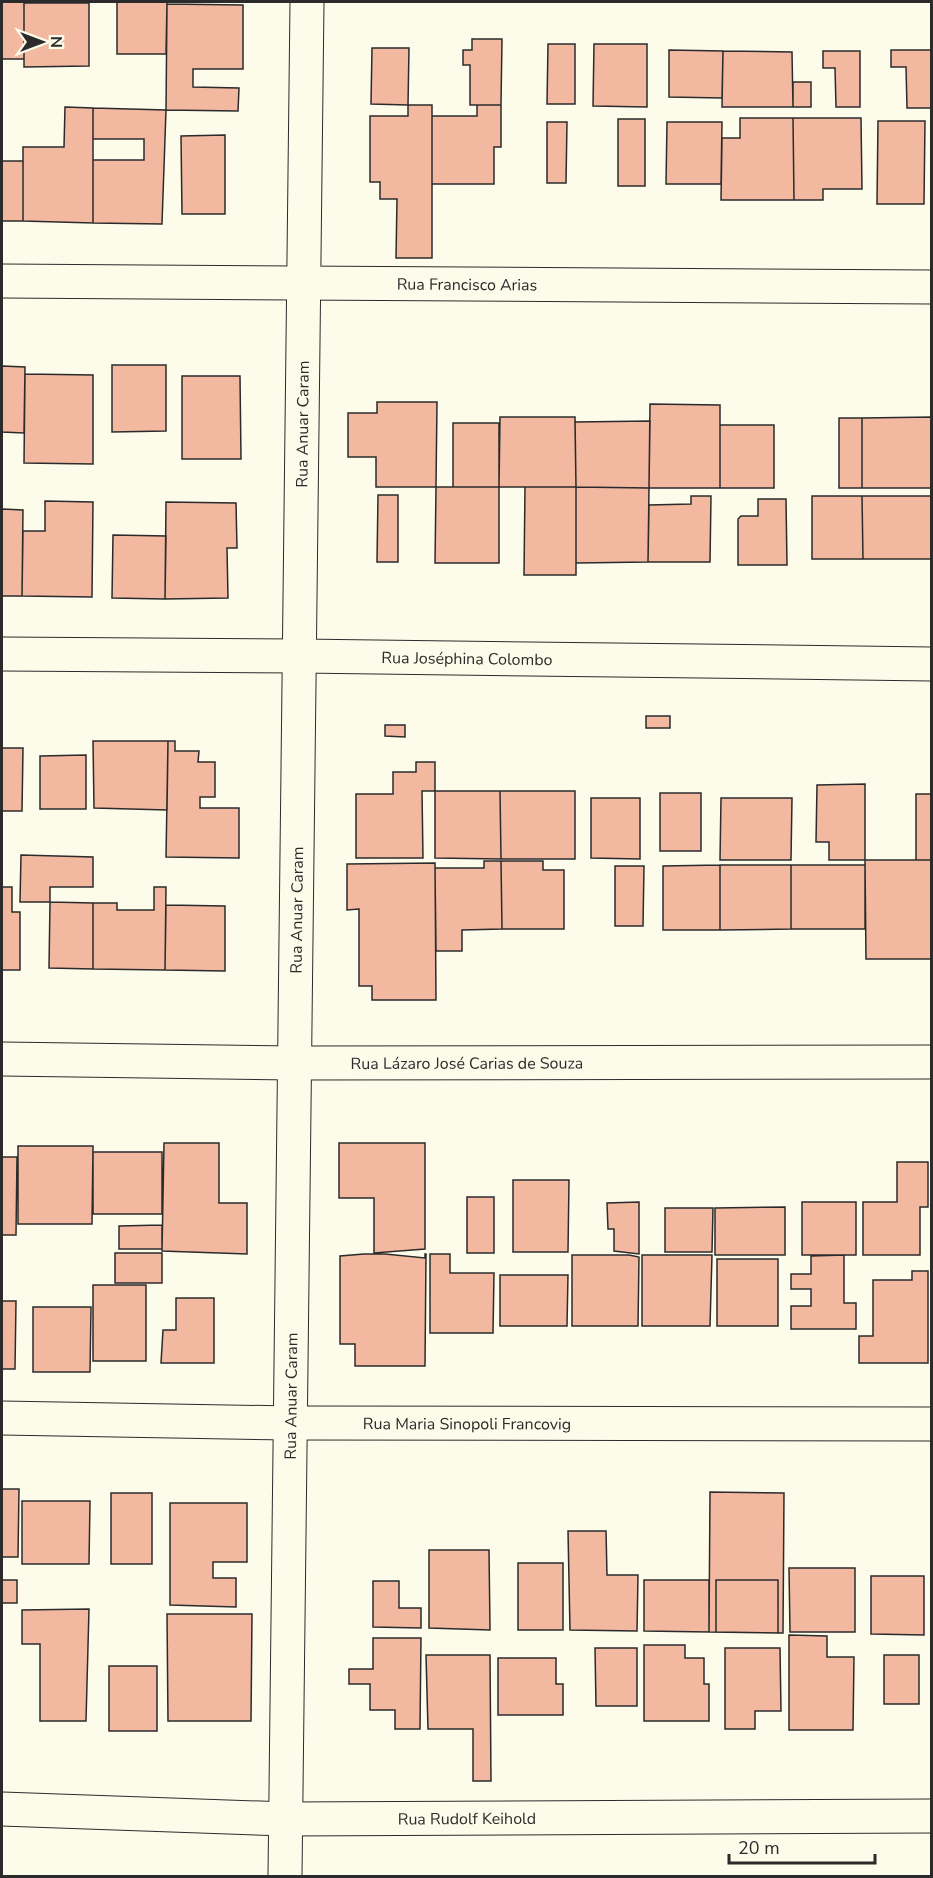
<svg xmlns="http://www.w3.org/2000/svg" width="933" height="1878" viewBox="0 0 933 1878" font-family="'Nunito Sans',sans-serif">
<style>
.building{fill:#f2b8a0;stroke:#2b2b2b;stroke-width:1.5}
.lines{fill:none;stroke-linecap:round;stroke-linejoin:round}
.street-casing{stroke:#2b2b2b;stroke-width:35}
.street{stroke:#fdfbea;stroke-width:33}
.labels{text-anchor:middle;stroke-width:4.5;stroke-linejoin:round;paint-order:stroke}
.street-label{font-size:16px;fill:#2b2b2b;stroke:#fdfbea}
</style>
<rect width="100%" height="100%" fill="#fdfbea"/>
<path class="building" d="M 2,2 L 24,2 L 24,59 L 2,59 Z
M 117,2 L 167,2 L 166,54 L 117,54 Z
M 24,3 L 89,3 L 89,66 L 24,67 Z
M 167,4 L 243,5 L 243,69 L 193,69 L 193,87 L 239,88 L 238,111 L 166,110 Z
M 472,39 L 502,39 L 501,105 L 470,105 L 470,65 L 463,65 L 463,50 L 472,50 Z
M 548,44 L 575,44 L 575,104 L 547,104 Z
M 594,44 L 647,44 L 647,107 L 593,106 Z
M 372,48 L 409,48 L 408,105 L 371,104 Z
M 669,50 L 723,51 L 722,98 L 669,97 Z
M 891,50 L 932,50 L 932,108 L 907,108 L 906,67 L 891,67 Z
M 723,51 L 792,52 L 793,107 L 722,107 Z
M 823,51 L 860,51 L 860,107 L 836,107 L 835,68 L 823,68 Z
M 793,82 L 811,82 L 811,107 L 793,107 Z
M 408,105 L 432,105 L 432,258 L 396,258 L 397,199 L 380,199 L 380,182 L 370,182 L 370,116 L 408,116 Z
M 477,105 L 501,105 L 501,147 L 494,147 L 494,184 L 432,184 L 432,116 L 477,116 Z
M 65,107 L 93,108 L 93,223 L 23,221 L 23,147 L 64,147 Z
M 93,108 L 166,110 L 162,224 L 93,223 L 93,160 L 144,160 L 144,139 L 93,139 Z
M 740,118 L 793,118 L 794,200 L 721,200 L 722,138 L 740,138 Z
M 793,118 L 861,118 L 862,189 L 823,189 L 823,200 L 794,200 Z
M 618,119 L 645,119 L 645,186 L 618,186 Z
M 878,121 L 925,121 L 924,204 L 877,204 Z
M 547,122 L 567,122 L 566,183 L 547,183 Z
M 667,122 L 722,122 L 721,184 L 666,184 Z
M 225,135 L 225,214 L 182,214 L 181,136 Z
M 2,161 L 23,161 L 23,221 L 2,221 Z
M 112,365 L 166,365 L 166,431 L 112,432 Z
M 2,366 L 25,367 L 24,433 L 2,432 Z
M 25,374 L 93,375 L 93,464 L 24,463 Z
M 182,376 L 240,376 L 241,459 L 182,459 Z
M 377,402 L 437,402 L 436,487 L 376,487 L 376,457 L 348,457 L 348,413 L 377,413 Z
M 650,404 L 720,405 L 720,488 L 649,488 Z
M 500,417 L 575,417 L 576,487 L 499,487 Z
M 932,417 L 932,488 L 862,488 L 862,418 Z
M 839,418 L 862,418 L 862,488 L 839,488 Z
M 650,421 L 649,488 L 576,487 L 575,422 Z
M 453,423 L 499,423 L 499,487 L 453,487 Z
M 720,425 L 774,425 L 774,488 L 720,488 Z
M 436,487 L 499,487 L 499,563 L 435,563 Z
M 525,487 L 576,487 L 576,575 L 524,575 Z
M 576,487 L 649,488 L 648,562 L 576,563 Z
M 378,495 L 398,495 L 398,562 L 377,562 Z
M 691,496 L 711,496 L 710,562 L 648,562 L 649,505 L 691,504 Z
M 812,496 L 862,496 L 863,559 L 812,559 Z
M 862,496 L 932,496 L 932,559 L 863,559 Z
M 758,499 L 786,499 L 787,565 L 738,565 L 738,519 L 741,516 L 758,516 Z
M 45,501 L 93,502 L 92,597 L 22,596 L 23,531 L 45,531 Z
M 166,502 L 236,503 L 237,548 L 227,548 L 228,598 L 165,599 Z
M 2,509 L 23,510 L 22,596 L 2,596 Z
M 113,535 L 166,536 L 165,599 L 112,598 Z
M 646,716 L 670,716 L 670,728 L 646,728 Z
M 385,725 L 405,725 L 405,737 L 385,736 Z
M 93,741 L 168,741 L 167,810 L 94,808 Z
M 168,741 L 175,741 L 175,751 L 199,751 L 198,762 L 215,762 L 215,797 L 200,797 L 200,808 L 239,808 L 239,858 L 166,857 Z
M 2,748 L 23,748 L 22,811 L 2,811 Z
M 86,755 L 86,809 L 40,809 L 40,756 Z
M 416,762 L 435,762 L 435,791 L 422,791 L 423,858 L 356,858 L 356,794 L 393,794 L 393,772 L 416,772 Z
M 865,784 L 865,860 L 829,860 L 829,842 L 816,842 L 817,785 Z
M 435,791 L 500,791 L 501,859 L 435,858 Z
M 500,791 L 575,791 L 575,859 L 501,859 Z
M 660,793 L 701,793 L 701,851 L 660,851 Z
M 916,794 L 932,794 L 932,860 L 916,860 Z
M 591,798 L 640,798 L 640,859 L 591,858 Z
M 721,798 L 792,798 L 791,860 L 720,860 Z
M 21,855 L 93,857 L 93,887 L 50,887 L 50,902 L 20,902 Z
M 865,860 L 932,860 L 932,959 L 866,959 Z
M 484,861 L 501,861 L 502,929 L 462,930 L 462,951 L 436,951 L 435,868 L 484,868 Z
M 501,861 L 543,861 L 543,870 L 564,870 L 564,929 L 502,929 Z
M 435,863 L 436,1000 L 372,1000 L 372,986 L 359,986 L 359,909 L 347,910 L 347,864 Z
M 720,865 L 720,930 L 663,930 L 663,866 Z
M 720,865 L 791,865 L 791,929 L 720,930 Z
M 791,865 L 865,865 L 865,929 L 791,929 Z
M 615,866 L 644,866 L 643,926 L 615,926 Z
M 2,887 L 12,887 L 12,912 L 20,912 L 20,970 L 2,970 Z
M 154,887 L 166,887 L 165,970 L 93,969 L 93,903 L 117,903 L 117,910 L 154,910 Z
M 50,902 L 93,903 L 93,969 L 49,968 Z
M 166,905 L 225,906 L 225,971 L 165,970 Z
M 164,1143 L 219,1143 L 219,1203 L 247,1203 L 247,1254 L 162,1251 Z
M 339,1143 L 425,1143 L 425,1249 L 374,1253 L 374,1198 L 339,1198 Z
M 18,1146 L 93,1146 L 92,1224 L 18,1224 Z
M 93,1152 L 162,1152 L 162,1214 L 93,1214 Z
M 2,1157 L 17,1157 L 16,1235 L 2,1235 Z
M 897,1162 L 928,1162 L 928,1207 L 920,1207 L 920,1255 L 863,1255 L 863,1202 L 897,1202 Z
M 513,1180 L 569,1180 L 568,1252 L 513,1252 Z
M 467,1197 L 494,1197 L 494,1253 L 467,1253 Z
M 639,1202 L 639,1254 L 614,1251 L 614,1229 L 608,1229 L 607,1203 Z
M 802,1202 L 856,1202 L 856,1255 L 802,1255 Z
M 785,1207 L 785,1255 L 715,1255 L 715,1208 Z
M 665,1208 L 713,1208 L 712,1252 L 665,1252 Z
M 162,1225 L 162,1249 L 119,1249 L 119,1226 Z
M 115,1253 L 162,1253 L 162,1283 L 115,1283 Z
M 364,1254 L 385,1254 L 425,1258 L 425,1254 L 426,1254 L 425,1366 L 355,1366 L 355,1344 L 340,1344 L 340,1256 Z
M 430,1254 L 450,1254 L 450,1273 L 494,1273 L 493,1333 L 430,1333 Z
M 572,1255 L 629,1255 L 639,1257 L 638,1326 L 572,1326 Z
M 642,1255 L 712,1255 L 710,1326 L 642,1326 Z
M 844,1255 L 844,1303 L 856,1303 L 856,1329 L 791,1329 L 791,1306 L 811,1306 L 811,1289 L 791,1289 L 791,1274 L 811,1274 L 811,1256 Z
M 717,1259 L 778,1259 L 778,1326 L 717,1326 Z
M 912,1271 L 928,1271 L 928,1363 L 859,1363 L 859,1336 L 873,1336 L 873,1280 L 912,1280 Z
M 500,1275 L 568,1275 L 567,1326 L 500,1326 Z
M 93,1285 L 146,1285 L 146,1361 L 93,1361 Z
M 176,1298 L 214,1298 L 214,1363 L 161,1363 L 163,1330 L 176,1330 Z
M 2,1301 L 16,1301 L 15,1369 L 2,1369 Z
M 33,1307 L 91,1307 L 90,1372 L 33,1372 Z
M 2,1489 L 19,1489 L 18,1557 L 2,1557 Z
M 710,1492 L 784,1493 L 783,1633 L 709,1632 Z
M 111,1493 L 152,1493 L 152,1564 L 111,1564 Z
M 22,1501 L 90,1501 L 89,1564 L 22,1564 Z
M 170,1503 L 247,1503 L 247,1562 L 213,1562 L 213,1578 L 236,1578 L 236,1607 L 170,1605 Z
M 568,1531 L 606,1531 L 607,1575 L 638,1575 L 637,1631 L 570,1630 Z
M 429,1550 L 489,1550 L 490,1630 L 429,1628 Z
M 518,1563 L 563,1563 L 563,1630 L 518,1630 Z
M 789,1568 L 855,1568 L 855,1632 L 790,1632 Z
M 871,1576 L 924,1576 L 924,1635 L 871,1634 Z
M 2,1580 L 17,1580 L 17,1603 L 2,1603 Z
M 644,1580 L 709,1580 L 709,1632 L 644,1631 Z
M 716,1580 L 778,1580 L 778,1633 L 716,1632 Z
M 373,1581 L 399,1581 L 399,1608 L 421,1608 L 421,1628 L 373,1627 Z
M 89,1609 L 86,1721 L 40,1721 L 40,1644 L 22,1644 L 22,1610 Z
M 167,1614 L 252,1614 L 251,1721 L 168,1721 Z
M 789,1635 L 827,1636 L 827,1657 L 854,1657 L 853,1730 L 789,1730 Z
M 373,1638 L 421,1638 L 420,1729 L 395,1729 L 395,1710 L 370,1710 L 370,1684 L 349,1684 L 349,1669 L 373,1669 Z
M 644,1645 L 685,1645 L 685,1658 L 704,1658 L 704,1684 L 709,1684 L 709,1721 L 644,1721 Z
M 595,1648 L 637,1648 L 637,1706 L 596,1706 Z
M 725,1648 L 780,1648 L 781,1711 L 755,1711 L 755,1729 L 725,1729 Z
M 426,1655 L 490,1655 L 491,1781 L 473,1781 L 473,1729 L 428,1729 Z
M 884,1655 L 919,1655 L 919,1704 L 884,1704 Z
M 498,1658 L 556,1658 L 556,1684 L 563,1684 L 563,1715 L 498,1715 Z
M 109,1666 L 157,1666 L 157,1731 L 109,1731 Z"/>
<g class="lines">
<g class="street-casing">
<g id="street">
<path id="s1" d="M 2,281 L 932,287"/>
<path id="s2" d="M 2,654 L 300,656 L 932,664"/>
<path id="s3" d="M 2,1059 L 295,1063 L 932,1062"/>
<path id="s4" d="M 2,1418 L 290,1423 L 932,1424"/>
<path id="s5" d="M 2,1809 L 286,1819 L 932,1816"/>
<path id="s6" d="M 285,1876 L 307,2"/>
</g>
</g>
<use href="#street" class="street"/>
</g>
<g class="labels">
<g class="street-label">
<text dy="6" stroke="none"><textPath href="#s1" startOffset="465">Rua Francisco Arias</textPath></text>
<text dy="6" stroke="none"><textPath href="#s6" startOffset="1452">Rua Anuar Caram</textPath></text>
<text dy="6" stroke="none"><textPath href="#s2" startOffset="465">Rua Joséphina Colombo</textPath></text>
<text dy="6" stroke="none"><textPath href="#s6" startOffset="966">Rua Anuar Caram</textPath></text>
<text dy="6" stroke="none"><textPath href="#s3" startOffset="465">Rua Lázaro José Carias de Souza</textPath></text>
<text dy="6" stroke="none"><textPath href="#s6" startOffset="480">Rua Anuar Caram</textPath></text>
<text dy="6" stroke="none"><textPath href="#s4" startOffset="465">Rua Maria Sinopoli Francovig</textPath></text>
<text dy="6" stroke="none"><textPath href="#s5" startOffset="465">Rua Rudolf Keihold</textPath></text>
</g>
</g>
<rect width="933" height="1878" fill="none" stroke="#2b2b2b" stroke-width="6"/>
<g transform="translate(42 42) rotate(90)" stroke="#fdfbea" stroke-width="4.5" paint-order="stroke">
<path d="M0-4.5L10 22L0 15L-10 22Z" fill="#2b2b2b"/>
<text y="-9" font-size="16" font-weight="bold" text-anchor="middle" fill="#2b2b2b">N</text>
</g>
<path d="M729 1854v9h146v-9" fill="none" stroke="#2b2b2b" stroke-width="3"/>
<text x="738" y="1854" font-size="18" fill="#2b2b2b" stroke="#fdfbea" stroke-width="4.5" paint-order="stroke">20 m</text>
</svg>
